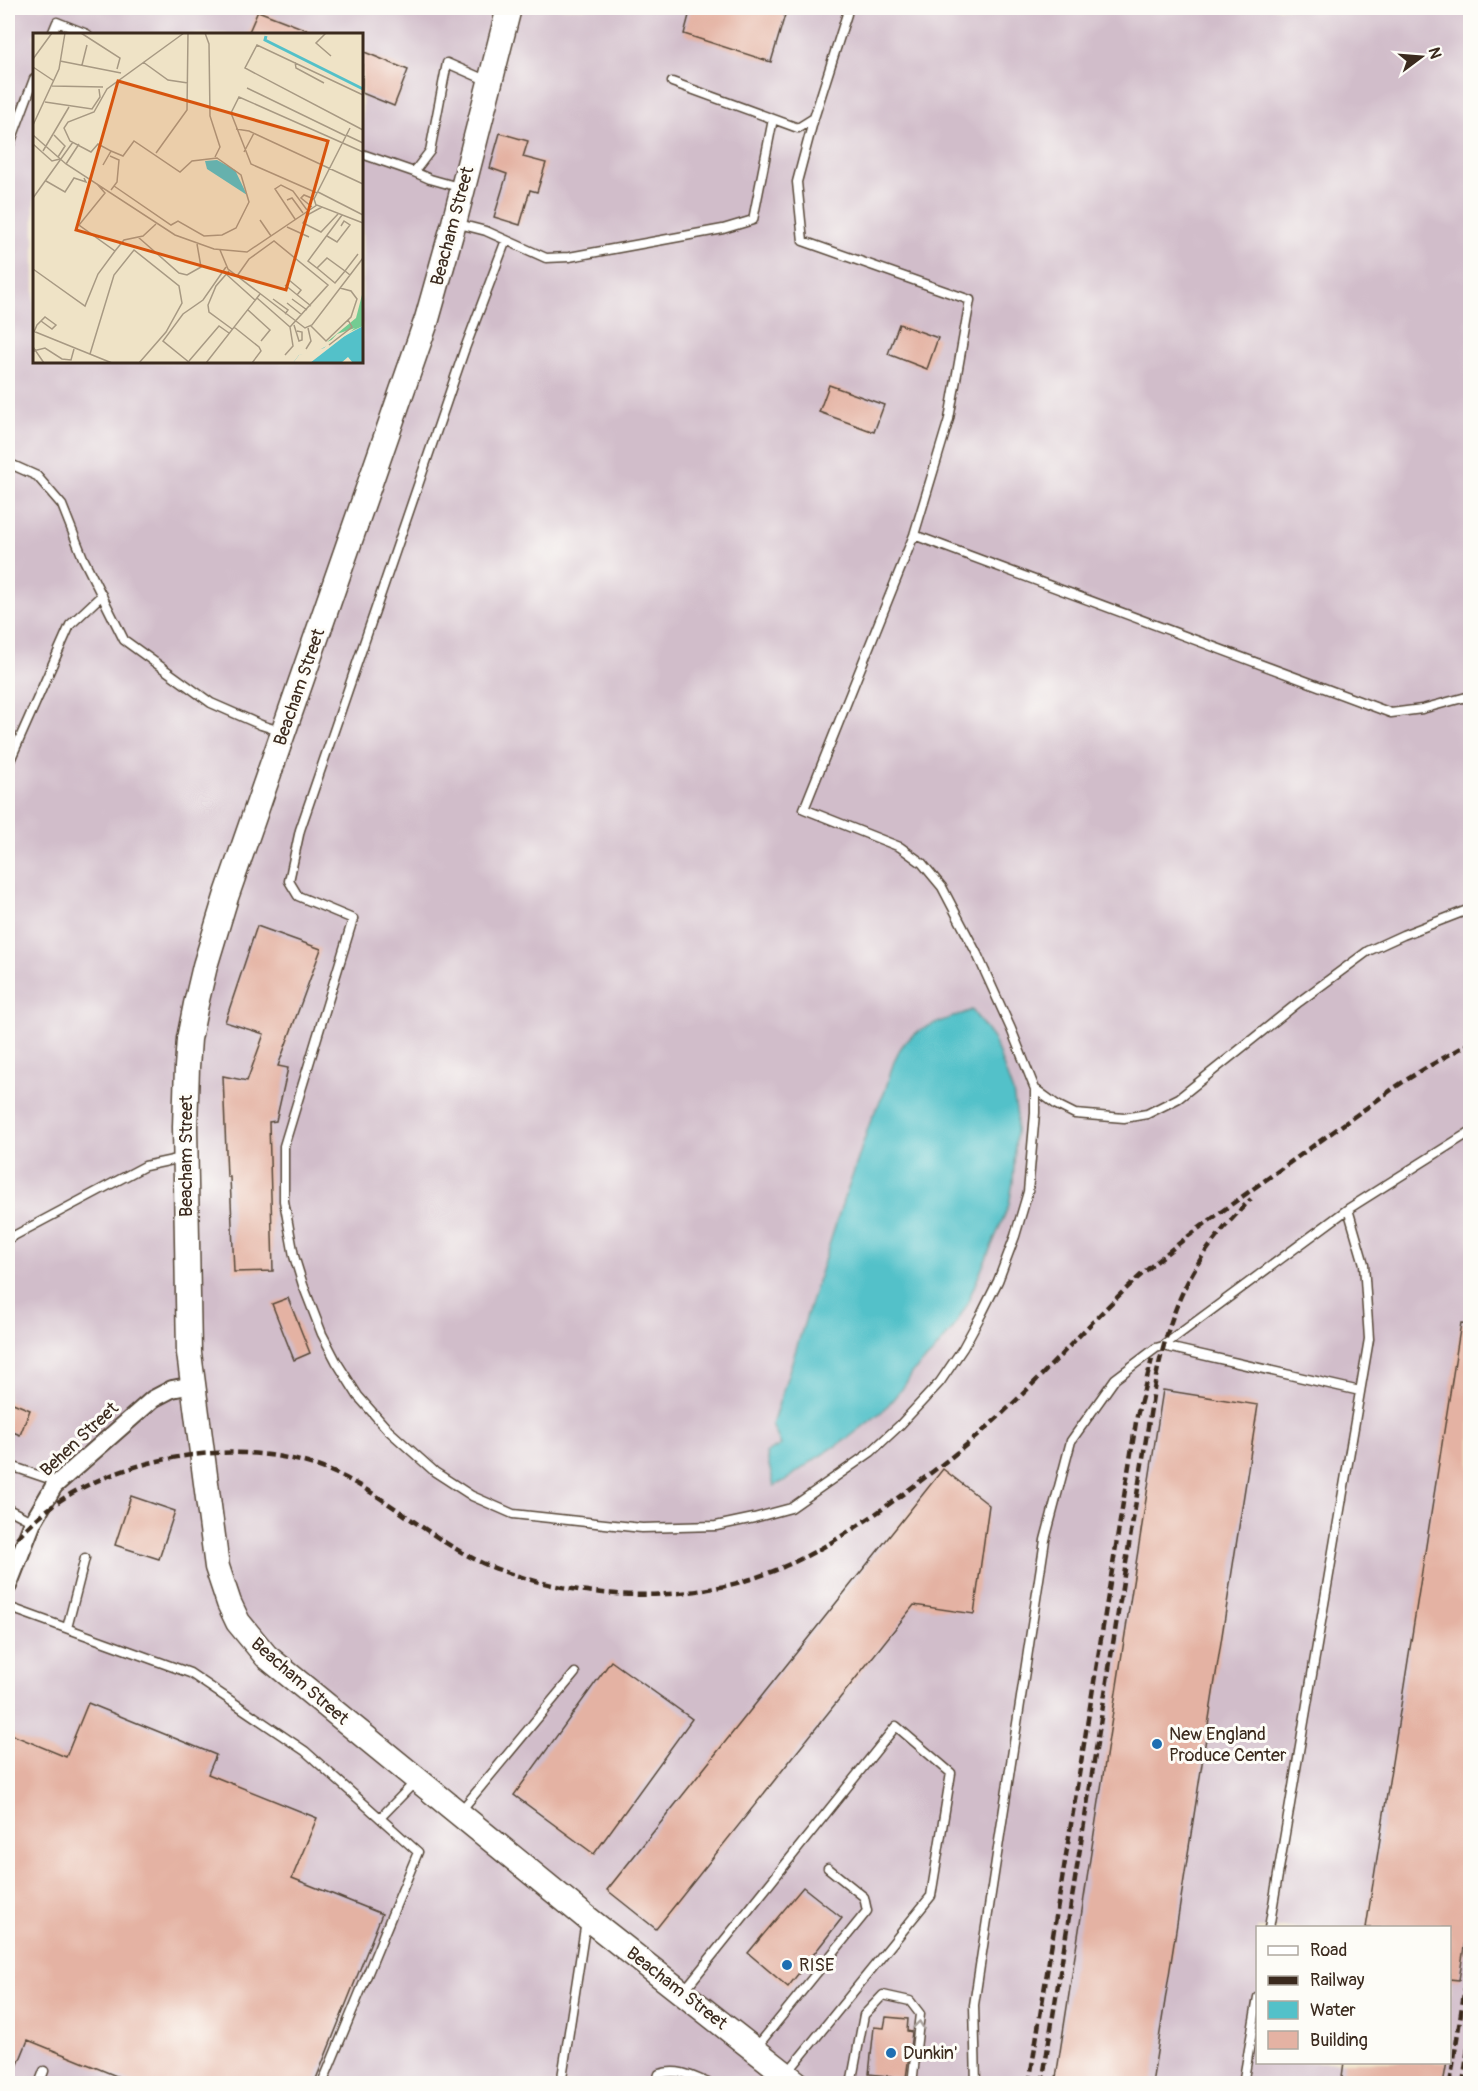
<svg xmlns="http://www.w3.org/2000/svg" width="1478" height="2091" viewBox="0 0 1478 2091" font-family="Pangolin,sans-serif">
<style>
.industrial{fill:#d1bdca;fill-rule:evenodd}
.water{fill:#53c1c9;stroke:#477674;stroke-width:1.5}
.building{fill:#e4b2a3}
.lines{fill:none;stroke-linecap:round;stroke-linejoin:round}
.lane-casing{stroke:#564637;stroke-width:11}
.street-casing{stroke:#564637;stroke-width:20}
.secondary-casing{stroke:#564637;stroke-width:27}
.lane{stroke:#fff;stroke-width:8}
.street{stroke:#fff;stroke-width:16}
.secondary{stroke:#fff;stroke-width:24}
.rail{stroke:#3b2a1e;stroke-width:4.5;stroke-dasharray:9 4.5;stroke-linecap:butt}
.oneway{stroke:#a79f9a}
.poi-dot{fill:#1f6fb2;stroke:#fdfcf7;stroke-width:2}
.labels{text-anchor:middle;stroke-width:6;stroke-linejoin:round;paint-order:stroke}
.street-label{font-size:18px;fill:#3b2a1e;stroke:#fdfcf7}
.poi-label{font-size:18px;fill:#3b2a1e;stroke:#fdfcf7;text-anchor:start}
.inset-river{fill:none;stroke:#53c1c9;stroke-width:3}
.inset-road{fill:none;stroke:#a79983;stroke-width:1.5}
.view{fill:#d7540e;fill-opacity:0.15;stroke:#d7540e;stroke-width:3}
.inset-edge{fill:none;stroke:#3b2a1e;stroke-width:3}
</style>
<rect width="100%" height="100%" fill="#fdfcf7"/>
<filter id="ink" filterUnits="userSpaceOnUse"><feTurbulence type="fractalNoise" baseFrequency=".0167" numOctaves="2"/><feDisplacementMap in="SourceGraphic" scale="12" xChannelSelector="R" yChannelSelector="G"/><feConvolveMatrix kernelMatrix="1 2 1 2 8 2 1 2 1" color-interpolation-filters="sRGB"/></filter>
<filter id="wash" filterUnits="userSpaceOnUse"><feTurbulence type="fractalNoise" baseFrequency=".008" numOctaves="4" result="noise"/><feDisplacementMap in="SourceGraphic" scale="24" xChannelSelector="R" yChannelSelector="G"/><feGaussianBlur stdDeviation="1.35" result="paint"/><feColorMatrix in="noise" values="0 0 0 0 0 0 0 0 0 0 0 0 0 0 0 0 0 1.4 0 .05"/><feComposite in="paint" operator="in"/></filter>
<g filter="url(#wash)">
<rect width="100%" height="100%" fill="#efe3c6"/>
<path class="industrial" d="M 8,8 L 1470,8 L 1470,2083 L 8,2084 ZM 34,34 L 362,34 L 362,362 L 34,362 ZM 1258,1928 L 1450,1928 L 1450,2062 L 1258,2062 Z"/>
<path class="water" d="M 972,1010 L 994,1040 L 1013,1093 L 1017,1116 L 1013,1182 L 1009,1205 L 965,1308 L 952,1330 L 932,1354 L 913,1372 L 904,1386 L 884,1410 L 847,1439 L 818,1457 L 786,1480 L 774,1486 L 766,1453 L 781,1445 L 772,1425 L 844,1198 C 855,1173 861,1146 871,1120 C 875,1110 881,1101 885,1091 C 890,1076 893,1058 903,1045 C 920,1024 949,1020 972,1010 Z"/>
<g id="blocks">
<path class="building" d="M 691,8 L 787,8 L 771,62 L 684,34 Z
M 258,11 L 315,33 L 315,34 L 248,34 Z
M 362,51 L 408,70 L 394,106 L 362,93 Z
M 500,133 L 528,141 L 523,157 L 546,163 L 537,192 L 530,190 L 520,225 L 494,217 L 507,174 L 490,168 Z
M 899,324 L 938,338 L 927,369 L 888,354 Z
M 829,385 L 884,405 L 874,432 L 819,412 Z
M 257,926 L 321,949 L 278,1066 L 288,1068 L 276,1121 L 269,1122 L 273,1271 L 234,1272 L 230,1177 L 227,1177 L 223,1076 L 247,1081 L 264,1034 L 225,1022 Z
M 288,1298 L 310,1353 L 294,1360 L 272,1304 Z
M 1461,1323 L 1470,1324 L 1470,1907 L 1459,1980 L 1449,1979 L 1449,1928 L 1366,1928 Z
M 1163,1390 L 1258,1405 L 1152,2084 L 1055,2084 Z
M 8,1401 L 30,1410 L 20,1435 L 8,1430 Z
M 943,1469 L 989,1505 L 974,1614 L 914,1605 L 656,1929 L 607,1890 Z
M 131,1496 L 175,1511 L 159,1559 L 115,1545 Z
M 611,1661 L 692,1719 L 594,1854 L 514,1795 Z
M 88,1703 L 216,1755 L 208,1774 L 317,1818 L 292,1878 L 382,1914 L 314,2084 L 136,2084 L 28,2040 L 10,2084 L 8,2084 L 8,1733 L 66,1757 Z
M 803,1887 L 842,1918 L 788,1987 L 748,1953 Z
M 886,2017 L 908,2019 L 907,2031 L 912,2032 L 906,2078 L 869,2074 L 874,2027 L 884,2028 Z
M 1344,2062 L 1447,2062 L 1443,2084 L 1341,2084 Z"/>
</g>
</g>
<g filter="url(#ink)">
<use href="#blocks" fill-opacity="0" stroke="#564637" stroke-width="1.5"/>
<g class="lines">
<g class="lane-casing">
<path id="lane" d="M 52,34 L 57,22 L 87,34
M 672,82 L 798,128 L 814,118 L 847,14 L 847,8
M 8,149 L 34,79
M 362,154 L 414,172 L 430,151 L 447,63 L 488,81
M 414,172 L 430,179 L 462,188
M 455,223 L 486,231 L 546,258 L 569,257 L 723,229 L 753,220 L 773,119
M 506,240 L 464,351 L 300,830 L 289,881 L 298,896 L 353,919 L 284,1146 L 284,1201 L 294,1256 L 303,1285 L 322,1334 L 336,1361 L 358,1396 L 388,1430 L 435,1472 L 472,1496 L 513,1514 L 642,1528 L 716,1526 L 754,1518 L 791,1508 L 871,1452 L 900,1425 L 940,1382 L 963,1348 L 982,1313 L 998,1281 L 1015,1236 L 1028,1192 L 1035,1113 L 1035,1089 L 1011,1029 L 977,954 L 942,887 L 922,863 L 900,847 L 804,809 L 914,535 L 949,419 L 970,300 L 803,241 L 797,182 L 814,118
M 8,463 L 37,476 L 62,505 L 83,558 L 124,640 L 211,703 L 261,725 L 283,732
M 914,535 L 1391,713 L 1422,709 L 1470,696
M 8,765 L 70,625 L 102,595
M 1035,1089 L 1057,1105 L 1075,1114 L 1124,1118 L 1147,1114 L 1179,1098 L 1299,1002 L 1368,951 L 1403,935 L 1470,909
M 8,1239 L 145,1166 L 182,1158
M 1163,1346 L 1360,1391
M 8,1465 L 58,1482
M 8,1509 L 33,1522
M 8,1607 L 190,1673 L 305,1751 L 418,1852 L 322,2084
M 67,1628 L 85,1558
M 459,1813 L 575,1673
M 380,1818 L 415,1782
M 1269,1928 L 1369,1339 L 1364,1264 L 1348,1209
M 683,1992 L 896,1726 L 951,1773 L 931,1896 L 788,2072
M 755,2049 L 867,1911 L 864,1897 L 828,1868
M 39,2084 L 44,2071
M 561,2084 L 586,1921
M 656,2084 L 659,2074 C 679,2068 692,2076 710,2084
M 851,2084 L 864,2015 L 883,1995 L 910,2001 L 920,2014 L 912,2084
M 976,2084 L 974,2005 L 1045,1540 L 1071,1441 L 1115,1379 L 1156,1348 L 1163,1346 L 1348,1209 L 1470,1132
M 1243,2084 L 1258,1997"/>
</g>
<g class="street-casing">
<path id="street" d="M 8,1586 L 33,1522 L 54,1486 L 153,1399 L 172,1389 L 193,1385"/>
</g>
<g class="secondary-casing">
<path id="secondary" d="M 509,8 L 454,223 L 427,319 L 226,897 L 205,966 L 196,1004 L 189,1039 L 187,1067 L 185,1127 L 189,1353 L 217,1567 L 229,1603 L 238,1622 L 266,1656 L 587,1918 L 798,2084"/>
</g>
<use href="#lane" class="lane"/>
<use href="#street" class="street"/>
<use href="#secondary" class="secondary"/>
<path class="rail" d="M 8,1548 C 30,1522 57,1499 88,1485 C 168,1447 274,1438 353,1482 C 403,1509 446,1551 500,1570 C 570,1595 647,1602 720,1587 C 794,1572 855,1530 915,1485 C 947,1461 979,1436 1008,1408 C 1054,1365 1094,1317 1141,1275 C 1184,1237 1231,1205 1278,1171 C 1306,1151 1334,1131 1362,1111 C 1378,1100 1394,1087 1411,1077 C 1430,1065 1451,1054 1470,1043
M 1029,2084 L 1137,1416 L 1152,1359
M 1042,2084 L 1156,1377 C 1174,1298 1193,1257 1251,1199
M 1450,2084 L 1470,1955
M 1463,2084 L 1470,2033"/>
</g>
<defs><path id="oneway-chevron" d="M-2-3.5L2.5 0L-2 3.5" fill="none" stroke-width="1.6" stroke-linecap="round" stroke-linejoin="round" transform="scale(1.5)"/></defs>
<use class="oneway" href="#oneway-chevron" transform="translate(919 2025) rotate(-83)"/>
</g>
<g class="poi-dot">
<circle cx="1157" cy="1744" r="6"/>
<circle cx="787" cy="1965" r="6"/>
<circle cx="891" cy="2053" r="6"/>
</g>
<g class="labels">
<g class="street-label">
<text transform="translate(452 226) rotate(-75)" y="6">Beacham Street</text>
<text transform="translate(299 687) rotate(-71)" y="6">Beacham Street</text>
<text transform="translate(186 1156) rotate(-90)" y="6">Beacham Street</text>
<text transform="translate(79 1439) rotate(-43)" y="6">Behen Street</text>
<text transform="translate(300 1681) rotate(41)" y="6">Beacham Street</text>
<text transform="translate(677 1988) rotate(38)" y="6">Beacham Street</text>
</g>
<g class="poi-label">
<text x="1169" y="1740">New England<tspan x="1169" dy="21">Produce Center</tspan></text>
<text x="799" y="1971">RISE</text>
<text x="903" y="2059">Dunkin'</text>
</g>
</g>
<g transform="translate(33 33)">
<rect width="330" height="330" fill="#efe3c6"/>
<path d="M 330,258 L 330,293 L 294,309 L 323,285 Z" fill="#73cc92"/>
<path d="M 184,127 L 202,137 L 214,162 L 174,136 L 172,128 ZM 330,293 L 330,330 L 320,330 L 315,324 L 308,330 L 260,330 L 266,322 L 279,321 Z" fill="#53c1c9"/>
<path d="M 322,295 L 277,330 L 260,330 L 266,322 L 291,315 L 304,301 Z" fill="#efe3c6"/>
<path class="inset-river" d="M 233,3 L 232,7 L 330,56"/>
<path class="inset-road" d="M 48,0 L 87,25 L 84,36M 172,0 L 176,11 L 177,83 L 187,114 L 182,124M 293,0 L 283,10 L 298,23M 0,26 L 19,0M 27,28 L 88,40M 110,29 L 135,47 L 155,50M 262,29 L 263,35 L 291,50M 49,32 L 54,12M 0,34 L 21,48M 19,53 L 70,54M 214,55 L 313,103M 330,62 L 224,12 L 212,35 L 330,97M 12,69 L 59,76 L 67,64 L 66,56M 0,92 L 26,36 L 32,0M 203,96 L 216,98 L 330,151M 0,102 L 33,131 L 142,202 L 181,216 L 214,219 L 284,172 L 330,190M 21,102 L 32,113 L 25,124M 313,102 L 330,110M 0,111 L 19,128 L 27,126M 10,118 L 36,74M 78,118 L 90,123 L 101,108 L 147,139 L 159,128 L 184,125 L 208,142 L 216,169 L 203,195 L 189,202 L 171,203 L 145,188 L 138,192 L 81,153M 211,119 L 221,100M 123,120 L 154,77 L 155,0M 77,123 L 86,127 L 84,149 L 78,157M 33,131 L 46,111M 70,132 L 78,118 L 65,111 L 58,119 L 37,108 L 31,95 L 35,89 L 61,79 L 74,56 L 151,0M 13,148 L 32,159 L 41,145 L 53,149 L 51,145M 64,151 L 72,160 L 46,192 L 82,218 L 91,207 L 110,203 L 123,191M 285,159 L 330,182M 284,160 L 218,131 L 198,80 L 206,64 L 330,119M 0,165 L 40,109M 254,167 L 259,165 L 270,180M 283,172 L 281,166 L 317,95M 279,174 L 268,165 L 271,162 L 281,166M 289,174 L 276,181 L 270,190 L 288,199 L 305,181M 309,182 L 275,228 L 284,235 L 294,225 L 312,238 L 325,221M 262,186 L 242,156 L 248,152 L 260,158 L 274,177M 227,187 L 238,203M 254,194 L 276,204M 294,203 L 304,209 L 317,192 L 311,188 L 308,193M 105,204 L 146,240 L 154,242 L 168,234 L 164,211M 187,217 L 195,236 L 272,295 L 279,292 L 330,225M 284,235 L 302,250 L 312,238 L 317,242M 0,236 L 52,273 L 65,241 L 82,218M 196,238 L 183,253 L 175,272 L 176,279 L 199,296M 193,241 L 222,267M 204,243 L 216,226 L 241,208 L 295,252 L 257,294 L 260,313 L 252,322M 256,247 L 268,257 L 264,262M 252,252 L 278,273M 224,265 L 257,294M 240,266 L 255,277 L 252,281M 259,266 L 274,277M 254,270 L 269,282M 215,277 L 237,297 L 228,308M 261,292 L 266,308 L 269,307 L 269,299 L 264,298M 278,293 L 293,308 L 318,284 L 324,266 L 318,258 L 307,255M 201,294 L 226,314 L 228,318 L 219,330M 0,298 L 79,330M 1,299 L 4,292 L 12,284 L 23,292 L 19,296 L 8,288M 296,312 L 319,294 L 315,287M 0,314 L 11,330M 273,316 L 278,308 L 275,295M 0,318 L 12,315 L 29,326 L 38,327 L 41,316M 57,321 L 81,242 L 101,217 L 146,253 L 149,270 L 133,299 L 106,330M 156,328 L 186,293 L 196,300M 157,330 L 130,308 L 150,281 L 170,267 L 193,234M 173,330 L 227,261"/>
<path class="view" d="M 85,48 L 295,108 L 253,257 L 43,197 Z"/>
<rect width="330" height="330" class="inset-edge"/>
</g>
<rect width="1478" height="2091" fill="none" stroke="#fdfcf7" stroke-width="30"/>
<rect x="1256" y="1926" width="195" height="138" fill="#fdfcf7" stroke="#afa8a0" stroke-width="1.5"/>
<rect x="1268" y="1946" width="30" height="9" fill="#ffffff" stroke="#afa8a0" stroke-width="1.5"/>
<text x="1310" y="1956" font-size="18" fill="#3b2a1e">Road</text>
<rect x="1268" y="1976" width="30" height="9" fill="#3b2a1e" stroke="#afa8a0" stroke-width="1.5"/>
<text x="1310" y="1986" font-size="18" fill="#3b2a1e">Railway</text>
<rect x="1268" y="2001" width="30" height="18" fill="#53c1c9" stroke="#afa8a0" stroke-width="1.5"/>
<text x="1310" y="2016" font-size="18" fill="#3b2a1e">Water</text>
<rect x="1268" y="2031" width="30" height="18" fill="#e4b2a3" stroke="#afa8a0" stroke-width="1.5"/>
<text x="1310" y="2046" font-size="18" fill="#3b2a1e">Building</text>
<g transform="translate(1421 57) rotate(74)" stroke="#fdfcf7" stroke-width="4.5" paint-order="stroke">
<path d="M0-4.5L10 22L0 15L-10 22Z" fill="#3b2a1e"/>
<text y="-9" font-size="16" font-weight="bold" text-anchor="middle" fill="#3b2a1e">N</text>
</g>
</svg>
